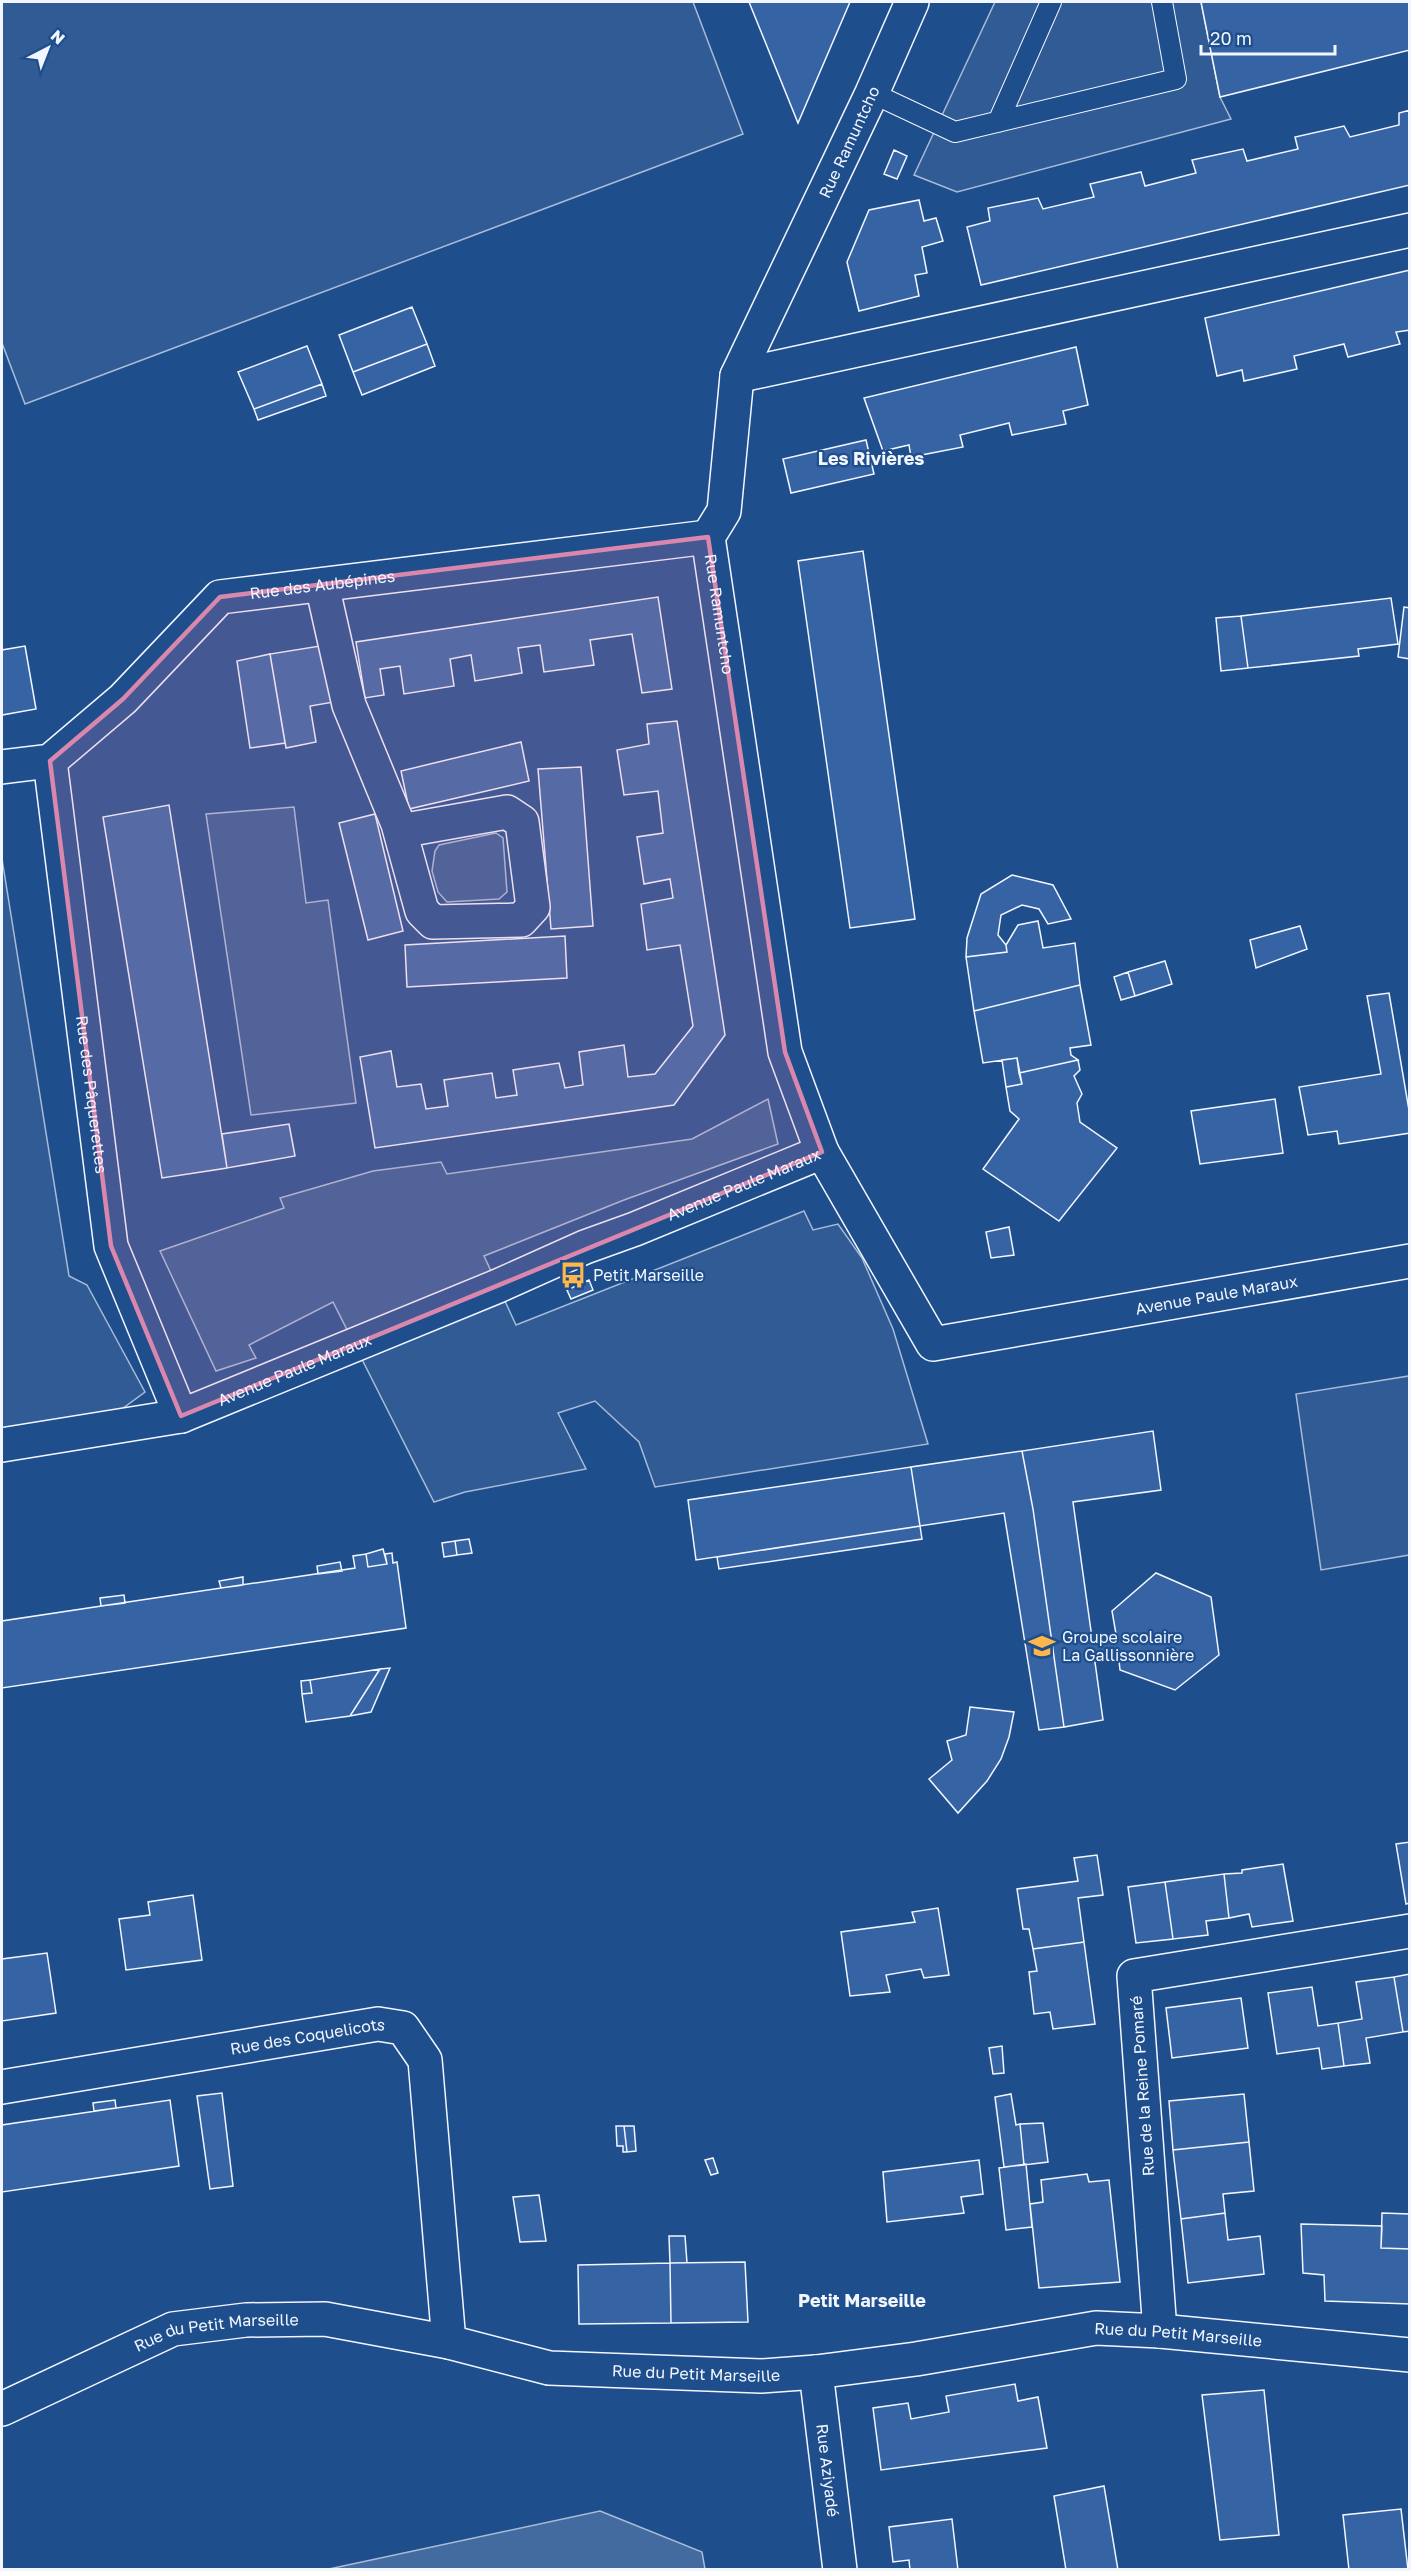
<svg xmlns="http://www.w3.org/2000/svg" width="1411" height="2571" viewBox="0 0 1411 2571" font-family="'Golos Text',sans-serif">
<style>
.built{fill:#305b95;stroke:#a8bbd7;stroke-width:1.5}
.water{fill:#446ba0;stroke:#a8bbd7;stroke-width:1.5}
.building{fill:#3563a3;stroke:#f2f6ff;stroke-width:1.5}
.lines{fill:none;stroke-linecap:round;stroke-linejoin:round}
.service-casing{stroke:#f2f6ff;stroke-width:22}
.minor-casing{stroke:#f2f6ff;stroke-width:36}
.service{stroke:#1f4e8c;stroke-width:20}
.minor{stroke:#1f4e8c;stroke-width:33}
.marked{fill:#da87ad;fill-opacity:0.2;stroke:#da87ad;stroke-width:4.5;stroke-linejoin:round}
.labels{text-anchor:middle;stroke-width:4.5;stroke-linejoin:round;paint-order:stroke}
.street-label{font-size:16px;fill:#f2f6ff;stroke:#1f4e8c}
.poi-label{font-size:16px;fill:#f2f6ff;stroke:#1f4e8c;text-anchor:start}
.neighbourhood-label{font-size:18px;font-weight:bold;fill:#f2f6ff;stroke:#1f4e8c}
</style>
<rect width="100%" height="100%" fill="#1f4e8c"/>
<path class="built" d="M 2,2 L 693,2 L 743,134 L 25,404 L 2,343 Z
M 995,2 L 1201,2 L 1220,97 L 1231,119 L 957,192 L 914,175 Z
M 294,807 L 306,903 L 328,900 L 356,1103 L 251,1115 L 206,814 Z
M 496,833 L 503,838 L 507,892 L 499,899 L 447,902 L 438,892 L 432,871 L 435,851 L 439,845 Z
M 2,859 L 69,1276 L 87,1285 L 145,1392 L 93,1430 L 2,1445 Z
M 768,1099 L 778,1144 L 624,1200 L 484,1256 L 498,1286 L 516,1325 L 804,1211 L 813,1230 L 838,1224 L 862,1258 L 893,1329 L 928,1444 L 655,1487 L 639,1442 L 595,1401 L 558,1413 L 586,1469 L 465,1492 L 434,1502 L 333,1302 L 249,1345 L 256,1358 L 216,1371 L 160,1251 L 284,1208 L 280,1198 L 373,1171 L 441,1162 L 447,1174 L 692,1139 Z
M 1409,1376 L 1409,1555 L 1321,1570 L 1296,1394 Z"/>
<path class="water" d="M 600,2511 L 702,2552 L 705,2569 L 329,2569 Z"/>
<path class="building" d="M 749,2 L 850,2 L 798,123 Z
M 1201,2 L 1410,2 L 1410,50 L 1220,97 Z
M 1410,110 L 1410,185 L 981,285 L 967,227 L 990,221 L 988,208 L 1038,198 L 1043,209 L 1094,197 L 1090,184 L 1141,172 L 1145,186 L 1196,173 L 1192,160 L 1243,149 L 1247,161 L 1298,149 L 1295,137 L 1344,126 L 1350,137 L 1399,125 L 1399,113 Z
M 894,150 L 907,156 L 897,179 L 884,174 Z
M 919,200 L 924,221 L 936,218 L 943,241 L 922,247 L 927,273 L 915,275 L 919,296 L 859,311 L 847,262 L 869,210 Z
M 1410,270 L 1410,330 L 1396,332 L 1400,344 L 1348,357 L 1344,344 L 1294,356 L 1297,369 L 1244,381 L 1242,370 L 1217,376 L 1205,318 Z
M 412,307 L 427,344 L 353,372 L 339,335 Z
M 427,344 L 435,366 L 362,395 L 353,372 Z
M 307,346 L 322,384 L 254,409 L 238,372 Z
M 1076,347 L 1088,405 L 1063,411 L 1066,424 L 1012,435 L 1009,423 L 960,435 L 963,447 L 911,457 L 909,445 L 883,451 L 864,398 Z
M 322,384 L 326,396 L 258,420 L 254,409 Z
M 866,440 L 874,474 L 791,493 L 783,459 Z
M 863,551 L 915,919 L 850,928 L 798,561 Z
M 658,597 L 672,689 L 642,693 L 632,634 L 590,640 L 594,665 L 544,672 L 540,645 L 518,648 L 522,673 L 475,681 L 471,655 L 450,659 L 454,686 L 404,694 L 400,666 L 380,669 L 384,695 L 365,698 L 356,642 Z
M 1391,598 L 1398,644 L 1358,649 L 1359,656 L 1248,668 L 1241,616 Z
M 1404,607 L 1410,608 L 1410,659 L 1398,657 Z
M 1241,616 L 1248,668 L 1221,671 L 1216,618 Z
M 326,645 L 334,702 L 310,706 L 316,742 L 286,748 L 270,654 Z
M 25,646 L 36,709 L 2,715 L 2,650 Z
M 270,654 L 285,743 L 250,748 L 237,661 Z
M 677,721 L 725,1035 L 674,1105 L 375,1148 L 360,1057 L 391,1051 L 397,1087 L 421,1084 L 426,1109 L 448,1106 L 444,1080 L 492,1073 L 496,1098 L 517,1095 L 513,1070 L 559,1063 L 565,1088 L 583,1085 L 579,1052 L 624,1045 L 628,1077 L 655,1074 L 693,1026 L 680,945 L 647,950 L 641,904 L 673,898 L 670,879 L 644,884 L 637,837 L 663,833 L 658,791 L 624,795 L 617,750 L 649,744 L 647,724 Z
M 521,742 L 529,781 L 409,809 L 401,771 Z
M 581,767 L 593,926 L 551,929 L 538,769 Z
M 169,805 L 227,1168 L 162,1178 L 103,817 Z
M 375,814 L 403,931 L 368,940 L 339,823 Z
M 1012,875 L 1053,885 L 1071,919 L 1048,924 L 1039,909 L 1022,905 L 1001,915 L 998,935 L 1006,945 L 1007,952 L 966,957 L 967,938 L 981,894 Z
M 1038,921 L 1043,948 L 1075,943 L 1080,985 L 974,1011 L 966,957 L 1007,952 L 1006,945 L 1018,925 Z
M 1300,926 L 1307,949 L 1256,968 L 1250,940 Z
M 565,936 L 567,978 L 407,987 L 405,945 Z
M 1165,961 L 1172,984 L 1135,996 L 1128,972 Z
M 1128,972 L 1135,996 L 1121,1000 L 1114,977 Z
M 1080,985 L 1091,1045 L 1070,1048 L 1071,1055 L 1078,1060 L 1019,1073 L 1017,1058 L 983,1063 L 974,1011 Z
M 1389,993 L 1410,1116 L 1410,1133 L 1339,1144 L 1337,1131 L 1308,1135 L 1299,1087 L 1381,1074 L 1367,996 Z
M 1017,1058 L 1022,1084 L 1006,1087 L 1002,1060 Z
M 1078,1060 L 1080,1070 L 1074,1076 L 1082,1094 L 1077,1103 L 1080,1122 L 1117,1148 L 1059,1221 L 983,1169 L 1019,1119 L 1010,1111 L 1006,1087 L 1022,1084 L 1019,1073 Z
M 1275,1099 L 1283,1153 L 1200,1164 L 1191,1111 Z
M 289,1124 L 295,1156 L 227,1168 L 222,1134 Z
M 1009,1227 L 1014,1255 L 991,1258 L 986,1232 Z
M 589,1280 L 593,1290 L 571,1299 L 567,1290 Z
M 1153,1431 L 1161,1490 L 1073,1502 L 1092,1638 L 1116,1634 L 1112,1611 L 1156,1573 L 1211,1597 L 1219,1655 L 1175,1690 L 1120,1670 L 1118,1651 L 1094,1655 L 1103,1720 L 1064,1727 L 1033,1509 L 1022,1451 Z
M 1022,1451 L 1033,1509 L 1064,1727 L 1039,1730 L 1004,1513 L 920,1526 L 911,1467 Z
M 911,1467 L 920,1526 L 696,1560 L 688,1500 Z
M 920,1526 L 922,1539 L 719,1569 L 717,1557 Z
M 469,1539 L 472,1553 L 457,1555 L 455,1541 Z
M 455,1541 L 457,1555 L 444,1557 L 442,1543 Z
M 383,1549 L 387,1564 L 368,1567 L 366,1554 Z
M 392,1553 L 393,1563 L 397,1562 L 406,1628 L 2,1688 L 2,1621 L 355,1568 L 353,1556 L 366,1554 L 368,1567 L 387,1564 L 385,1554 Z
M 340,1562 L 342,1571 L 318,1574 L 317,1566 Z
M 243,1577 L 243,1585 L 221,1588 L 219,1581 Z
M 124,1595 L 125,1603 L 101,1606 L 100,1598 Z
M 390,1668 L 371,1712 L 350,1716 L 380,1669 Z
M 380,1669 L 350,1716 L 306,1722 L 302,1694 L 312,1693 L 310,1680 Z
M 310,1680 L 312,1693 L 302,1694 L 301,1681 Z
M 970,1707 L 1014,1712 L 1009,1737 L 1001,1759 L 987,1781 L 958,1813 L 929,1779 L 952,1760 L 947,1741 L 966,1735 Z
M 1410,1842 L 1410,1903 L 1406,1904 L 1396,1844 Z
M 1097,1855 L 1103,1895 L 1078,1898 L 1084,1942 L 1033,1949 L 1029,1929 L 1023,1929 L 1017,1889 L 1078,1881 L 1074,1858 Z
M 1283,1864 L 1293,1921 L 1252,1927 L 1249,1914 L 1229,1918 L 1224,1874 L 1242,1873 L 1242,1870 Z
M 1224,1874 L 1229,1918 L 1206,1921 L 1208,1935 L 1173,1939 L 1165,1882 Z
M 1165,1882 L 1173,1939 L 1136,1943 L 1128,1887 Z
M 193,1895 L 202,1960 L 126,1970 L 119,1919 L 150,1915 L 148,1902 Z
M 938,1908 L 949,1975 L 924,1978 L 921,1969 L 886,1975 L 890,1992 L 850,1996 L 841,1932 L 915,1922 L 912,1912 Z
M 1084,1942 L 1095,2024 L 1053,2029 L 1050,2012 L 1034,2014 L 1029,1972 L 1037,1971 L 1033,1949 Z
M 47,1953 L 56,2013 L 2,2021 L 2,1959 Z
M 1410,1974 L 1410,2031 L 1403,2032 L 1394,1977 Z
M 1394,1977 L 1403,2032 L 1366,2038 L 1370,2063 L 1344,2066 L 1338,2023 L 1362,2019 L 1356,1982 Z
M 1312,1987 L 1318,2026 L 1338,2023 L 1344,2066 L 1322,2069 L 1319,2048 L 1277,2054 L 1268,1993 Z
M 1241,1998 L 1248,2048 L 1172,2058 L 1166,2008 Z
M 1002,2046 L 1004,2073 L 993,2074 L 989,2048 Z
M 222,2093 L 233,2186 L 210,2189 L 197,2096 Z
M 1011,2094 L 1016,2125 L 1020,2124 L 1024,2165 L 1004,2167 L 995,2097 Z
M 1244,2094 L 1249,2142 L 1173,2150 L 1169,2101 Z
M 115,2100 L 116,2108 L 94,2111 L 93,2103 Z
M 170,2100 L 179,2166 L 2,2192 L 2,2125 Z
M 1043,2123 L 1048,2162 L 1024,2165 L 1020,2124 Z
M 616,2126 L 624,2126 L 627,2152 L 623,2152 L 623,2146 L 617,2146 Z
M 624,2126 L 634,2126 L 636,2151 L 627,2152 Z
M 1249,2142 L 1254,2191 L 1223,2194 L 1225,2213 L 1181,2219 L 1173,2150 Z
M 713,2158 L 718,2173 L 711,2175 L 705,2160 Z
M 979,2160 L 983,2194 L 961,2197 L 964,2213 L 887,2222 L 883,2172 Z
M 1026,2164 L 1032,2227 L 1006,2230 L 999,2168 Z
M 1087,2174 L 1089,2182 L 1109,2180 L 1120,2282 L 1039,2288 L 1030,2204 L 1043,2202 L 1041,2180 Z
M 539,2195 L 546,2241 L 520,2242 L 513,2197 Z
M 1225,2213 L 1228,2240 L 1260,2236 L 1264,2274 L 1188,2283 L 1181,2219 Z
M 1382,2213 L 1410,2214 L 1410,2249 L 1381,2248 Z
M 1301,2224 L 1382,2226 L 1381,2248 L 1410,2249 L 1410,2304 L 1325,2301 L 1324,2275 L 1303,2273 Z
M 669,2236 L 685,2236 L 687,2263 L 670,2263 Z
M 745,2262 L 748,2322 L 671,2323 L 670,2263 Z
M 670,2263 L 671,2323 L 579,2324 L 578,2265 Z
M 1015,2384 L 1018,2401 L 1038,2397 L 1047,2448 L 881,2470 L 873,2408 L 908,2403 L 911,2419 L 949,2412 L 946,2396 Z
M 1264,2390 L 1279,2535 L 1220,2540 L 1202,2395 Z
M 1104,2486 L 1118,2570 L 1066,2570 L 1054,2496 Z
M 1401,2509 L 1408,2570 L 1349,2570 L 1343,2515 Z
M 952,2519 L 958,2570 L 910,2570 L 909,2560 L 893,2562 L 889,2527 Z"/>
<g class="lines">
<g class="service-casing">
<path id="service" d="M 872,93 L 955,132 L 1176,79 L 1162,2
M 998,122 L 1051,2"/>
</g>
<g class="minor-casing">
<g id="minor">
<path id="s1" d="M 912,2 L 872,93 L 737,376 L 724,511 L 708,537 L 785,1052 L 822,1152 L 933,1344 L 1410,1261"/>
<path d="M 737,376 L 1410,230"/>
<path d="M 322,585 L 349,705 L 398,824 L 422,911 L 433,922 L 521,920 L 533,907 L 522,822 L 507,812 L 400,831"/>
<path id="s2" d="M 50,761 L 111,1246 L 181,1416"/>
<path id="s3" d="M 2,767 L 50,761 L 123,699 L 220,597 L 708,537"/>
<path id="s4" d="M 2,1445 L 181,1416 L 498,1286 L 585,1247 L 635,1229 L 822,1152"/>
<path id="s5" d="M 2,2087 L 378,2024 L 403,2028 L 425,2060 L 449,2342"/>
<path d="M 1160,2331 L 1134,1976 L 1410,1931"/>
<path id="s6" d="M 816,2372 L 840,2570"/>
<path id="s7" d="M 2,2409 L 173,2329 L 246,2320 L 325,2319 L 449,2342 L 549,2368 L 761,2376 L 816,2372 L 916,2359 L 1096,2328 L 1160,2331 L 1410,2355"/>
</g>
</g>
<use href="#service" class="service"/>
<use href="#minor" class="minor"/>
</g>
<path class="marked" d="M 708,537 L 785,1052 L 822,1152 L 181,1416 L 111,1246 L 50,761 L 123,699 L 220,597 Z"/>
<defs>
<g id="bus-bare" transform="scale(2.07)"><path d="M-5-6H5V4H4V6H2V4H-2V6H-4V4H-5ZM-3.5-4V0h7V-4ZM-3.5 1.2v1.5H-2V1.2ZM2 1.2v1.5H3.5V1.2Z" fill="#ffb74d" stroke="#1f4e8c" stroke-width="2.5" paint-order="stroke"/></g>
<g id="school-bare" transform="scale(2.07)"><path d="M0-5L7-2L0 1L-7-2ZM-4 1L0 2.5L4 1V4Q0 6-4 4Z" fill="#ffb74d" stroke="#1f4e8c" stroke-width="2.5" paint-order="stroke"/></g>
</defs>
<g fill-rule="evenodd">
<use href="#bus-bare" x="573" y="1275"/>
<use href="#school-bare" x="1042" y="1646"/>
</g>
<g class="labels">
<g class="street-label">
<text transform="translate(849 142) rotate(-65)" y="6">Rue Ramuntcho</text>
<text dy="6" stroke="none"><textPath href="#s3" startOffset="388">Rue des Aubépines</textPath></text>
<text dy="6" stroke="none"><textPath href="#s1" startOffset="657">Rue Ramuntcho</textPath></text>
<text dy="6" stroke="none"><textPath href="#s2" startOffset="336">Rue des Pâquerettes</textPath></text>
<text dy="6" stroke="none"><textPath href="#s4" startOffset="790">Avenue Paule Maraux</textPath></text>
<text dy="6" stroke="none"><textPath href="#s1" startOffset="1716">Avenue Paule Maraux</textPath></text>
<text dy="6" stroke="none"><textPath href="#s4" startOffset="304">Avenue Paule Maraux</textPath></text>
<text dy="6" stroke="none"><textPath href="#s5" startOffset="310">Rue des Coquelicots</textPath></text>
<text transform="translate(1142 2086) rotate(-94)" y="6">Rue de la Reine Pomaré</text>
<text dy="6" stroke="none"><textPath href="#s7" startOffset="231">Rue du Petit Marseille</textPath></text>
<text dy="6" stroke="none"><textPath href="#s7" startOffset="1204">Rue du Petit Marseille</textPath></text>
<text dy="6" stroke="none"><textPath href="#s7" startOffset="718">Rue du Petit Marseille</textPath></text>
<text dy="6" stroke="none"><textPath href="#s6" startOffset="99">Rue Aziyadé</textPath></text>
</g>
<g class="poi-label">
<text x="593" y="1281">Petit Marseille</text>
<text x="1062" y="1643">Groupe scolaire<tspan x="1062" dy="18">La Gallissonnière</tspan></text>
</g>
<g class="neighbourhood-label">
<text x="871" y="465">Les Rivières</text>
<text x="862" y="2307">Petit Marseille</text>
</g>
</g>
<rect width="1411" height="2571" fill="none" stroke="#f2f6ff" stroke-width="6"/>
<g transform="translate(48 48) rotate(42)" stroke="#1f4e8c" stroke-width="4.5" paint-order="stroke">
<path d="M0-4.5L10 22L0 15L-10 22Z" fill="#f2f6ff"/>
<text y="-9" font-size="16" font-weight="bold" text-anchor="middle" fill="#f2f6ff">N</text>
</g>
<path d="M1201 45v9h134v-9" fill="none" stroke="#f2f6ff" stroke-width="3"/>
<text x="1210" y="45" font-size="18" fill="#f2f6ff" stroke="#1f4e8c" stroke-width="4.5" paint-order="stroke">20 m</text>
</svg>
